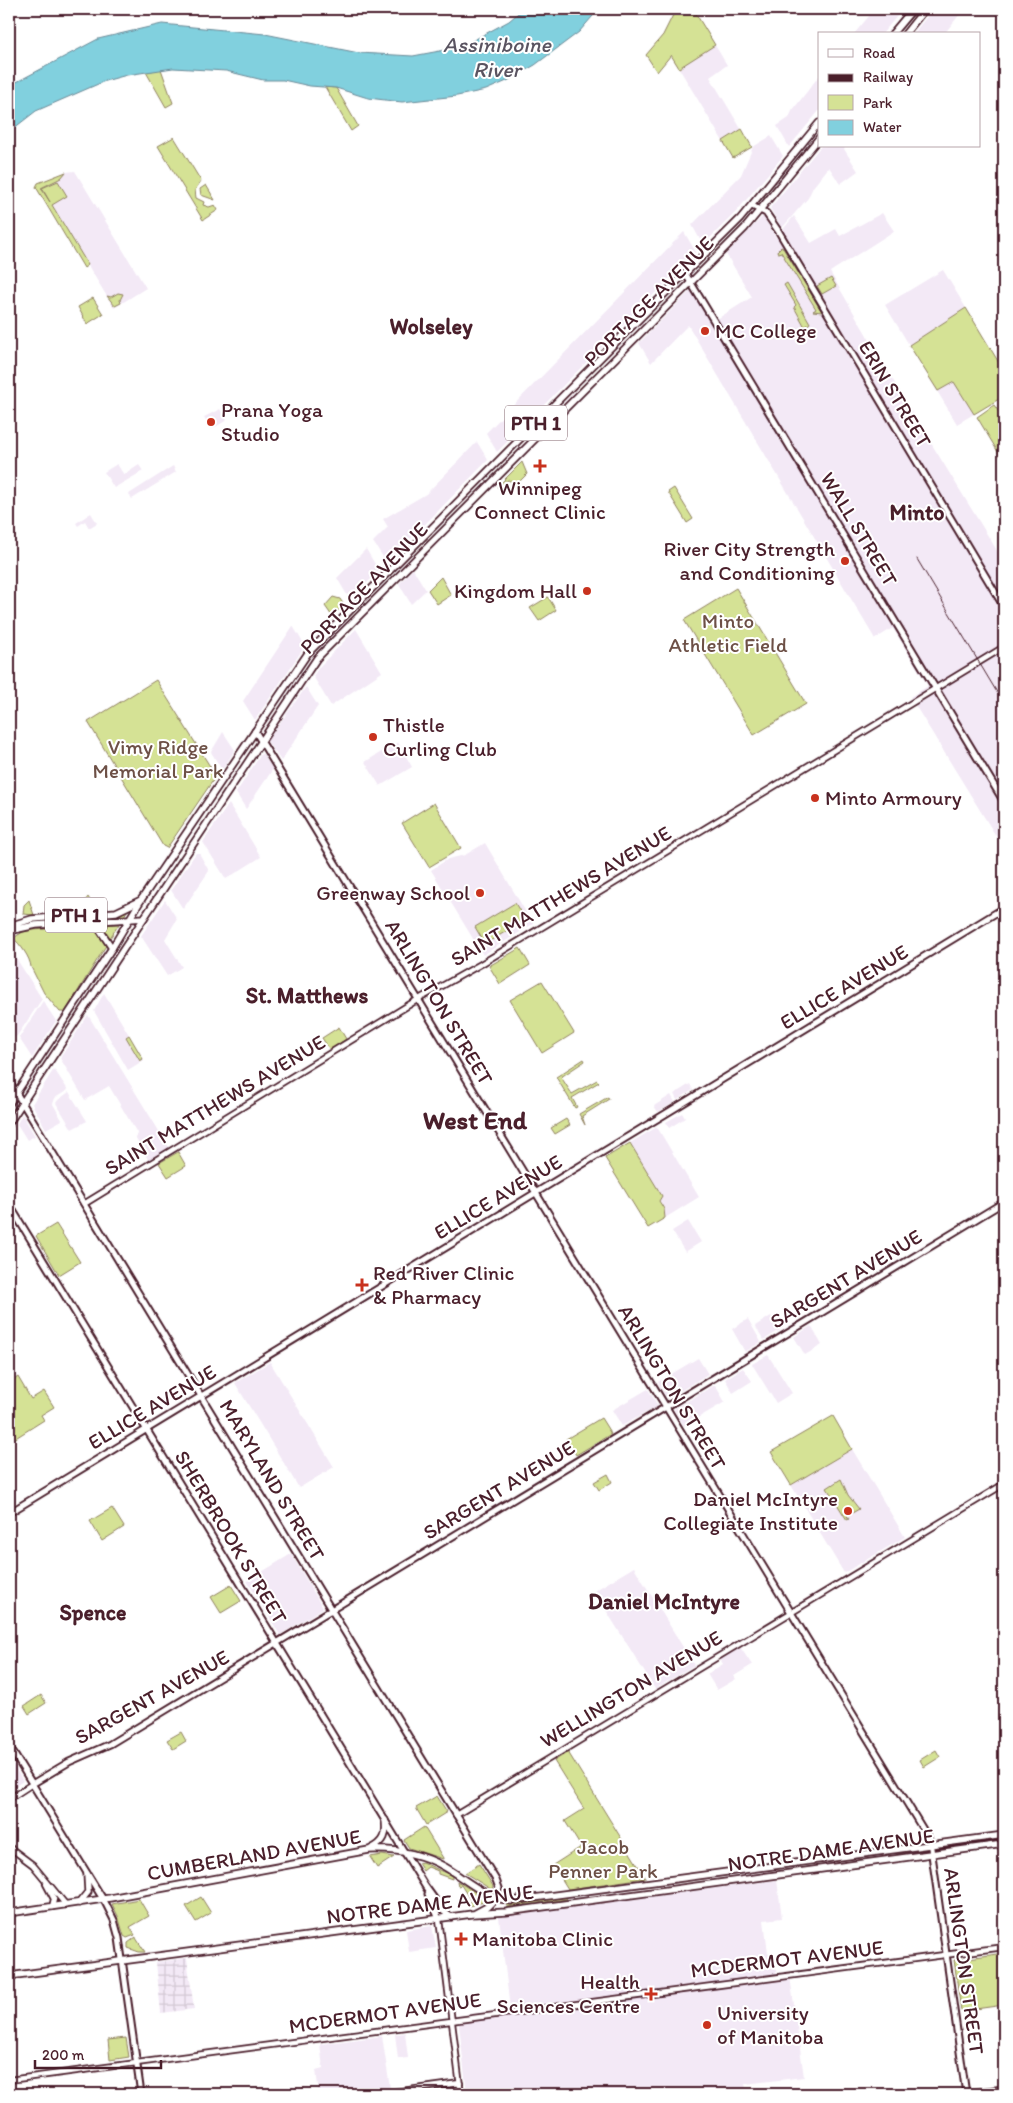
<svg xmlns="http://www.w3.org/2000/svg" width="1013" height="2103" font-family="Itim,sans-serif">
<defs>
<pattern id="industrial-grid" width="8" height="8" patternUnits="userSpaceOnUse" patternTransform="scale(1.25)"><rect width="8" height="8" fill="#f3e9f6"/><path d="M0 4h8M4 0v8" fill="none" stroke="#d2c7d3"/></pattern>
</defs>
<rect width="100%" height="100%" fill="#fff"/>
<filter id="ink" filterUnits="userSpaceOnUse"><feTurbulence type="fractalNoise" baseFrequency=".02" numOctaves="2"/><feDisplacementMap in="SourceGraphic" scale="10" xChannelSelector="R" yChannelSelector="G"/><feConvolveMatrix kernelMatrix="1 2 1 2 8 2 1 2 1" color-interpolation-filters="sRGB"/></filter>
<g filter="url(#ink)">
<!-- built -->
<path fill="#f3e9f6" d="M 676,9 L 693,9 L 727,65 L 710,77 L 752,147 L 733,158 L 671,55 L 657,72 L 646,55 L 663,35 Z
M 875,9 L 903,9 L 882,34 L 854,34 Z
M 933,9 L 964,9 L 944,34 L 913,34 Z
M 819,76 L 819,111 L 789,147 L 777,126 L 789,118 L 792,111 Z
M 771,136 L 783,156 L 736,212 L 703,245 L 692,225 L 741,175 L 753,147 Z
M 821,146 L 846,146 L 844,149 L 858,171 L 840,184 L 829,167 L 813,187 L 808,198 L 782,228 L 770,208 Z
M 75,171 L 146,288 L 114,308 L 40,187 L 66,172 Z
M 882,213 L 894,231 L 830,272 L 907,404 L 1004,562 L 1004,849 L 910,697 L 928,686 L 893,628 L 875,639 L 688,325 L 651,363 L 639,343 L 697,284 L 717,319 L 752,297 L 726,254 L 763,216 L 776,238 L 794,216 L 811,243 L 836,229 L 840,236 Z
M 684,232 L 696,252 L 497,452 L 486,433 Z
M 943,270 L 1004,371 L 1004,396 L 957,424 L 885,305 Z
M 220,409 L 227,420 L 212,429 L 204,417 Z
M 477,442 L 488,460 L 387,563 L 373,542 L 388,527 L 383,519 L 426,494 Z
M 117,464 L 124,475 L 139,465 L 143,471 L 114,488 L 104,472 Z
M 173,466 L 176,472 L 132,499 L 129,494 Z
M 91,513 L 97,523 L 89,528 L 85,521 L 78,526 L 76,523 Z
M 366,549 L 379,571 L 350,600 L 337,578 Z
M 413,569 L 426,590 L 411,604 L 399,584 Z
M 293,626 L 305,646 L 255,720 L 243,701 Z
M 356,629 L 382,672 L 331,706 L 313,676 L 319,667 Z
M 306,687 L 318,706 L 281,761 L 267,741 Z
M 223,732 L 235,750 L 222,770 L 211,752 Z
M 398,742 L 412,767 L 380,786 L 365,762 Z
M 261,754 L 263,754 L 273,769 L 246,809 L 236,793 Z
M 229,804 L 261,857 L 226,879 L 203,842 Z
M 485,843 L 533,924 L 483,955 L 431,870 L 448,859 L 465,855 Z
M 196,853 L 199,853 L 209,871 L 183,909 L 171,890 Z
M 165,900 L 177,919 L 165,939 L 182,967 L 167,976 L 141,936 Z
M 9,947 L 42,999 L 17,1036 L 9,1040 Z
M 104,993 L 144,1060 L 128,1070 L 94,1011 Z
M 43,1001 L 56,1021 L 32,1058 L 19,1038 Z
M 88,1015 L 170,1149 L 149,1161 L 136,1139 L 137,1133 L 109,1086 L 85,1100 L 60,1058 Z
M 54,1069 L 68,1090 L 55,1098 L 53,1104 L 62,1120 L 46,1129 L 32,1104 Z
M 690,1084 L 693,1090 L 677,1100 L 674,1094 Z
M 69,1092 L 87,1121 L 72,1129 L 56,1103 L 58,1100 Z
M 671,1095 L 675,1102 L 658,1112 L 654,1106 Z
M 682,1113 L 685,1118 L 669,1128 L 666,1122 Z
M 22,1114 L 35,1136 L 27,1140 L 17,1124 Z
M 657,1127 L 699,1197 L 665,1218 L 664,1209 L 630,1143 Z
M 688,1221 L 701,1242 L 685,1252 L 672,1231 Z
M 771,1316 L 780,1330 L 764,1340 L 755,1326 Z
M 748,1319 L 761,1342 L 745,1352 L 732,1329 Z
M 811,1326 L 822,1345 L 805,1355 L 794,1337 Z
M 768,1355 L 792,1393 L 776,1403 L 752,1364 Z
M 698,1358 L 708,1374 L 669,1398 L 666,1397 L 658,1382 Z
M 270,1362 L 334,1467 L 299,1488 L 235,1383 Z
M 743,1368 L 752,1381 L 733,1393 L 725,1379 Z
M 715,1385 L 725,1402 L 684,1426 L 674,1409 Z
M 648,1389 L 658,1406 L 622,1426 L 612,1410 Z
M 852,1449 L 905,1537 L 844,1573 L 791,1485 Z
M 291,1554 L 323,1608 L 280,1635 L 247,1581 Z
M 634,1567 L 694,1665 L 655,1689 L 594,1591 Z
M 740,1647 L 752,1665 L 734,1676 L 736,1679 L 717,1690 L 707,1674 L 723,1664 L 720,1659 Z
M 9,1758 L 23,1781 L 9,1790 Z
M 777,1880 L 782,1918 L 764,1920 L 768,1953 L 774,1952 L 777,1977 L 790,1976 L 804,2077 L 745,2084 L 747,2094 L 467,2094 L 458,2016 L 510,2009 L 499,1917 Z
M 432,1926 L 436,1948 L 409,1952 L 406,1930 Z
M 405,2033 L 408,2058 L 398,2059 L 395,2034 Z
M 382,2036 L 390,2088 L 319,2094 L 316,2070 L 323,2068 L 320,2044 Z"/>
<!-- industrial -->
<path fill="url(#industrial-grid)" d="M 187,1958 L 194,2009 L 161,2013 L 156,1962 Z"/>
<!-- green -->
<path fill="#d5e295" stroke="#908060" d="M 676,9 L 693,9 L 715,45 L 679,68 L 671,55 L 657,72 L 646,55 L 663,35 Z
M 161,69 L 173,103 L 166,107 L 146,72 Z
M 325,87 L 336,88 L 358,126 L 351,131 Z
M 742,129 L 752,147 L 733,158 L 723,141 Z
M 174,137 L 201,181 L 195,190 L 196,198 L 204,202 L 203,205 L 209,207 L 215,205 L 218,210 L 203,220 L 158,146 Z
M 66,172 L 61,178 L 41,188 L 50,202 L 42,188 L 58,181 L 67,196 L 52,205 L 88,265 L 84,268 L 36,187 L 38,183 Z
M 206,185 L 215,200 L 201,195 L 200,189 Z
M 781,247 L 783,248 L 822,312 L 813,311 L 816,309 L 781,252 L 778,253 L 777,251 Z
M 831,278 L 836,286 L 822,294 L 817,286 Z
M 787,283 L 810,323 L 805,327 L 794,307 L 796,305 L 784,285 Z
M 118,293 L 123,294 L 120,300 L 121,303 L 115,306 L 107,296 L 111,297 Z
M 93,298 L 103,314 L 87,324 L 78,307 Z
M 966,308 L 1004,371 L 1004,396 L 974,414 L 954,382 L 938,391 L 909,345 Z
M 994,405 L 1004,419 L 1004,462 L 977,417 Z
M 522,462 L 527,474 L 514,487 L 514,483 L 508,480 L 504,482 L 501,487 L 497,487 Z
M 674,488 L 693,519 L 687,523 L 668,492 Z
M 441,577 L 451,595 L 437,604 L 428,590 Z
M 736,588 L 806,704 L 754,735 L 684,620 Z
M 333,597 L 340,599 L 344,605 L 332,616 L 325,606 Z
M 548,597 L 556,610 L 539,621 L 530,608 Z
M 156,680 L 216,776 L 167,848 L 163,846 L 88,722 Z
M 434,803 L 461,848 L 429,867 L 402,823 Z
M 88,897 L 96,910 L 81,911 L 79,909 Z
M 29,900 L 34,915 L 23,914 L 24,905 Z
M 515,903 L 525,920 L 485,944 L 475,927 Z
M 127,911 L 124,916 L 22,924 L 112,915 Z
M 119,924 L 110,938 L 99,925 Z
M 96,926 L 107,944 L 65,1012 L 60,1012 L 44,993 L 31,967 C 30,957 20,944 13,938 L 23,932 L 32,930 Z
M 520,948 L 530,965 L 500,984 L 489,966 Z
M 542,981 L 574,1033 L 542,1053 L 510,1000 Z
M 339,1027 L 346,1039 L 330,1050 L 322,1038 Z
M 129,1035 L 143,1059 L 140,1061 L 126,1037 Z
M 584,1059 L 585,1061 L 561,1077 L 572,1094 L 597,1080 L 599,1082 L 572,1098 L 577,1107 L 575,1108 L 556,1077 Z
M 608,1097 L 609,1099 L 582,1116 L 585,1125 L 579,1114 Z
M 566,1119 L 570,1125 L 555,1134 L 551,1128 Z
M 630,1143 L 662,1196 L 659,1201 L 664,1209 L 665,1218 L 648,1228 L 605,1158 Z
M 178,1152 L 186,1166 L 168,1177 L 159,1163 Z
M 56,1224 L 80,1262 L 59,1275 L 36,1236 Z
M 18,1377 L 31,1399 L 44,1391 L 54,1407 L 41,1415 L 44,1420 L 14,1439 L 9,1431 L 9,1383 Z
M 833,1416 L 852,1449 L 791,1485 L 771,1452 Z
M 601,1418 L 611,1434 L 576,1455 L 566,1439 Z
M 608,1474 L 612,1482 L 599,1490 L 594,1482 Z
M 841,1479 L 848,1495 L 859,1509 L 847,1516 L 849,1519 L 847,1520 L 827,1488 Z
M 112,1508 L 124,1527 L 102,1541 L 90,1521 Z
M 231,1585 L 241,1601 L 221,1613 L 211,1597 Z
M 41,1695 L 46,1703 L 29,1714 L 24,1706 Z
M 181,1732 L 186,1741 L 173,1749 L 167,1740 Z
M 936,1750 L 940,1757 L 924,1767 L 920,1760 Z
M 568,1752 L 645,1877 L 645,1878 L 568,1889 L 553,1865 L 581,1847 L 565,1821 L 584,1809 L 554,1761 Z
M 437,1796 L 447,1812 L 426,1825 L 416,1808 Z
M 424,1827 L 443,1858 L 443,1859 L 409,1848 L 404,1840 Z
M 382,1855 L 394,1857 L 377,1868 L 370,1857 Z
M 422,1862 L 452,1876 L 452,1879 L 438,1874 L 438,1871 L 428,1867 L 423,1871 L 418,1863 Z
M 479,1864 L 493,1886 L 492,1890 L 465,1873 Z
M 457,1881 L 486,1899 L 484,1902 L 469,1906 L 468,1903 L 471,1901 L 461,1885 L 458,1886 Z
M 201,1897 L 211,1913 L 196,1922 L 186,1906 Z
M 566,1897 L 567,1899 L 507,1907 L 507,1904 Z
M 139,1899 L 149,1916 L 130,1927 L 135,1935 L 127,1938 L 124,1936 L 118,1916 L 112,1904 Z
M 136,1937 L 136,1938 L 145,1952 L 139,1952 L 128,1948 L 128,1943 Z
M 1004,1953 L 1004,2005 L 961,2011 L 954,1960 Z
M 126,2038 L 129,2057 L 110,2060 L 108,2040 Z"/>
<!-- water -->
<path fill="#81d0de" stroke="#6b8996" d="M 523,9 L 599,9 L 579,32 L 535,65 L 507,81 L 486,90 L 457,96 L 402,102 L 368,98 L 336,88 L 310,86 L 283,80 L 263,80 L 226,71 L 173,68 L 127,75 L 105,81 L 36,111 L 9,132 L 9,86 L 98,39 L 162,24 L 265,34 L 359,53 L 413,56 L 461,47 L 509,21 Z"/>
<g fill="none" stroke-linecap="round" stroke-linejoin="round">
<!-- tertiary casing -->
<g stroke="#4a1f2b" stroke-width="8">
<path id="tertiary" d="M 84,1204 L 412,1003 L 481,964 L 1004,647
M 9,1799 L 32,1784
M 456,1815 L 1004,1484
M 9,1847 L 33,1865 L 66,1905
M 46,1884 L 54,1899 L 52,1907
M 439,1919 L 461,2094
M 9,2080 L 1004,1947
M 380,2094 L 460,2083"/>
</g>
<!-- secondary casing -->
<g stroke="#4a1f2b" stroke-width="9">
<path id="secondary" d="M 752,206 L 766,213 L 779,232 L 1004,607
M 685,273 L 1004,802
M 255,731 L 930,1841 L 966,2094
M 9,1081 L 496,1880 L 499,1888 L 495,1899
M 9,1204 L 425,1886 L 443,1911 L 451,1917
M 9,1513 L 1004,908
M 9,1746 L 106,1904 L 114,1920 L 119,1938 L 141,2094
M 32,1784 L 69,1762 L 110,1744 L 1004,1202
M 428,1894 L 439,1919
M 962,2094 L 1004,2089"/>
</g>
<!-- primary casing -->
<g stroke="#4a1f2b" stroke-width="9">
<path id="primary" d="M 9,1104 L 112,948 L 141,900
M 9,1123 L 144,918
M 371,1849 C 385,1842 387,1835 385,1820
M 79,1903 L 88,1892 L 87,1874
M 9,1913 L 110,1898 L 369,1850 C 395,1849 422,1854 445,1867 C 467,1880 485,1898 511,1901 L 1004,1835
M 474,1914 L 487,1907 L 495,1899
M 9,1976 L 472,1914 L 506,1912 L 1004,1844"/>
</g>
<!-- trunk casing -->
<g stroke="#4a1f2b" stroke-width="9">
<path id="trunk" d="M 892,34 L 913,9
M 905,34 L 925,9
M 94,921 L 112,948
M 9,926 L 32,919 L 116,912 L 141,900 L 308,653 L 621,337 L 740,219 L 819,123
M 9,931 L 36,925 L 144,918 L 317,658 L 745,228 L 819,138"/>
</g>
<!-- tertiary -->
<use href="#tertiary" stroke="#fff" stroke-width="4.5"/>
<!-- secondary -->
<use href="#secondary" stroke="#fff" stroke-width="5"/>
<!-- primary -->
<use href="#primary" stroke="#fff" stroke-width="5.5"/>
<!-- trunk -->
<use href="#trunk" stroke="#fff" stroke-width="5.5"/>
<!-- rail -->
<path stroke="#4a1f2b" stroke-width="1" d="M 917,559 L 1004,704"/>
</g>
</g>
<!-- markers -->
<g fill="#c8321e" stroke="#fff" stroke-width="2">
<circle cx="705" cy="331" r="5"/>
<circle cx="211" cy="422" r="5"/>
<path d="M537.5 458.5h5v5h5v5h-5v5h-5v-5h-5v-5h5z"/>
<circle cx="845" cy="561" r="5"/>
<circle cx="587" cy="591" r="5"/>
<circle cx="373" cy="737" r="5"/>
<circle cx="815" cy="798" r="5"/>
<circle cx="480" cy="893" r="5"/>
<path d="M359.5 1277.5h5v5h5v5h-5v5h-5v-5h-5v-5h5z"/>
<circle cx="848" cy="1511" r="5"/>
<path d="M458.5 1931.5h5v5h5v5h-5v5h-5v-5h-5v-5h5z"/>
<path d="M648.5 1986.5h5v5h5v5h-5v5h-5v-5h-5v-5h5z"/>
<circle cx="707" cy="2025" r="5"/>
</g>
<g text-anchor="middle" stroke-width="4" stroke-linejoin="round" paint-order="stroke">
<!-- shield labels -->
<g fill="#fff" stroke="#80626b" stroke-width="1">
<rect x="505" y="405.5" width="62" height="35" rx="4"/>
<rect x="45" y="897.5" width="62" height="35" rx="4"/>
</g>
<g font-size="20" font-weight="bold" fill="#4a1f2b">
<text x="536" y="430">PTH 1</text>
<text x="76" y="922">PTH 1</text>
</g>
<!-- street labels -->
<g font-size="21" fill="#4a1f2b" stroke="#fff">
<text transform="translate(649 301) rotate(-45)" y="7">PORTAGE AVENUE</text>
<text transform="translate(895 394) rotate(59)" y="7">ERIN STREET</text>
<text transform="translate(859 529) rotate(59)" y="7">WALL STREET</text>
<text transform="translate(364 588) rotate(-46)" y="7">PORTAGE AVENUE</text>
<text transform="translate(561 896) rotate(-31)" y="7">SAINT MATTHEWS AVENUE</text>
<text transform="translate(844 987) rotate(-31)" y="7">ELLICE AVENUE</text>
<text transform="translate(439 1002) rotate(59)" y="7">ARLINGTON STREET</text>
<text transform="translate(215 1105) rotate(-31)" y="7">SAINT MATTHEWS AVENUE</text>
<text transform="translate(498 1197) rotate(-31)" y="7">ELLICE AVENUE</text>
<text transform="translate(846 1279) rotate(-31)" y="7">SARGENT AVENUE</text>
<text transform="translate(672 1387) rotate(59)" y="7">ARLINGTON STREET</text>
<text transform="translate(152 1407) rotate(-31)" y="7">ELLICE AVENUE</text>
<text transform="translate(272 1480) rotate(59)" y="7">MARYLAND STREET</text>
<text transform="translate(499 1490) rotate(-31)" y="7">SARGENT AVENUE</text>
<text transform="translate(231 1537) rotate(59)" y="7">SHERBROOK STREET</text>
<text transform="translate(631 1689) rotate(-31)" y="7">WELLINGTON AVENUE</text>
<text transform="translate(152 1697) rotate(-29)" y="7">SARGENT AVENUE</text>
<text transform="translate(831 1850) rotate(-8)" y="7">NOTRE DAME AVENUE</text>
<text transform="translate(254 1855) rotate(-10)" y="7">CUMBERLAND AVENUE</text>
<text transform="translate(430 1904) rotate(-7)" y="7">NOTRE DAME AVENUE</text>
<text transform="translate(787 1959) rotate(-7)" y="7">MCDERMOT AVENUE</text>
<text transform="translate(964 1961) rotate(82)" y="7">ARLINGTON STREET</text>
<text transform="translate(385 2013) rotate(-8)" y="7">MCDERMOT AVENUE</text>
</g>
<!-- poi labels -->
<g font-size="21" fill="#4a1f2b" stroke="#fff" text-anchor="start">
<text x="715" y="338">MC College</text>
<text x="221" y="417">Prana Yoga<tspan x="221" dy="24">Studio</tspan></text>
<text x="540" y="495" text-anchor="middle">Winnipeg<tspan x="540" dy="24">Connect Clinic</tspan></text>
<text x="835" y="556" text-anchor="end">River City Strength<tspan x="835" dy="24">and Conditioning</tspan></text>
<text x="577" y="598" text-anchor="end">Kingdom Hall</text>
<text x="383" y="732">Thistle<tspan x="383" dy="24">Curling Club</tspan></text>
<text x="825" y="805">Minto Armoury</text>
<text x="470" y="900" text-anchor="end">Greenway School</text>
<text x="373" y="1280">Red River Clinic<tspan x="373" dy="24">&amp; Pharmacy</tspan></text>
<text x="838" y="1506" text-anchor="end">Daniel McIntyre<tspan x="838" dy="24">Collegiate Institute</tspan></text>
<text x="472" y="1946">Manitoba Clinic</text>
<text x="640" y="1989" text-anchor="end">Health<tspan x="640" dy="24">Sciences Centre</tspan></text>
<text x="717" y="2020">University<tspan x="717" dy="24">of Manitoba</tspan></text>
</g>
<!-- park labels -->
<g font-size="21" fill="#6d5046" stroke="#fff">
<text x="728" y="628">Minto<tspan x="728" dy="24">Athletic Field</tspan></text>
<text x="158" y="754">Vimy Ridge<tspan x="158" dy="24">Memorial Park</tspan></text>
<text x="603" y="1854">Jacob<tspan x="603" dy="24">Penner Park</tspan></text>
</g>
<!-- water labels -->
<g font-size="22" font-style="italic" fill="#5a5461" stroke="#fff">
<text x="497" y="52">Assiniboine<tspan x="497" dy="25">River</tspan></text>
</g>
<!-- neighbourhood labels -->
<g font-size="22" font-weight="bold" fill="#4a1f2b" stroke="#fff">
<text x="431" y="334">Wolseley</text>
<text x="917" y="520">Minto</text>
<text x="307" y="1003">St. Matthews</text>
<text x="664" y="1609">Daniel McIntyre</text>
<text x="93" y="1620">Spence</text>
</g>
<!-- district labels -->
<g font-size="26" font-weight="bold" fill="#4a1f2b" stroke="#fff">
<text x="475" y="1129">West End</text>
</g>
</g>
<!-- margin -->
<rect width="1013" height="2103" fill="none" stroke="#fff" stroke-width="30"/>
<rect x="15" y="15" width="983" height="2073" fill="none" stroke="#4a1f2b" stroke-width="2" filter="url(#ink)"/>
<!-- legend -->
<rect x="818" y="32" width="162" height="115" fill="#ffffff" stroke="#b7a5aa"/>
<rect x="828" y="49" width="25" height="8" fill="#ffffff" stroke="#b7a5aa"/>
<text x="863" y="58" font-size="15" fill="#4a1f2b">Road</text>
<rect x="828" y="74" width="25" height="8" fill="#4a1f2b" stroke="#b7a5aa"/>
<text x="863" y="82" font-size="15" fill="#4a1f2b">Railway</text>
<rect x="828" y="95" width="25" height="15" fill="#d5e295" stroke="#b7a5aa"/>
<text x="863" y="108" font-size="15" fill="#4a1f2b">Park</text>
<rect x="828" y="120" width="25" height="15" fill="#81d0de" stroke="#b7a5aa"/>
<text x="863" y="132" font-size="15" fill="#4a1f2b">Water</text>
<!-- scale -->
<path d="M35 2060v8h126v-8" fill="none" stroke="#4a1f2b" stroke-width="2.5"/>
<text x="42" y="2060" font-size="15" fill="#4a1f2b" stroke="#ffffff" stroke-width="4" paint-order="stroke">200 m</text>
</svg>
